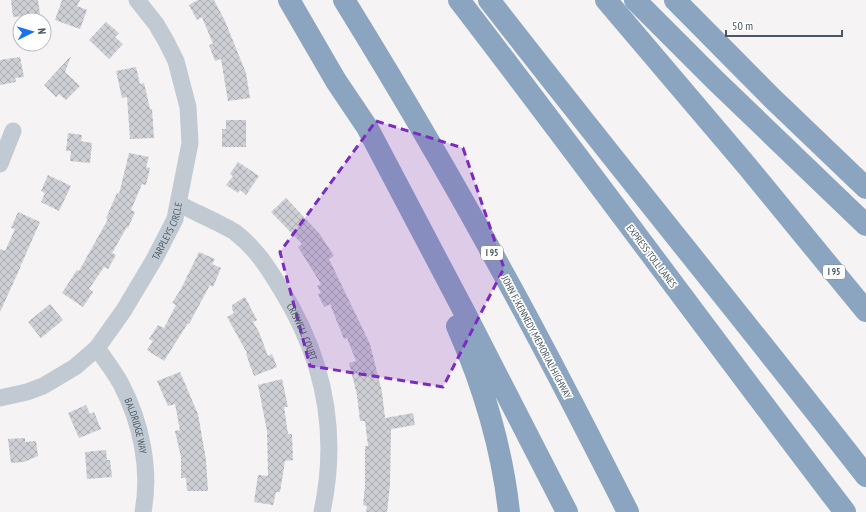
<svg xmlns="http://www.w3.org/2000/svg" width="866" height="512" font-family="'PT Sans Narrow',sans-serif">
<defs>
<pattern id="building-cross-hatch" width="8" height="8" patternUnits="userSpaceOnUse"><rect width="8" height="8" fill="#cdcfd5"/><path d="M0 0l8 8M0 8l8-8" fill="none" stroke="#a8abb0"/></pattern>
</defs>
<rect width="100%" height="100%" fill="#f5f3f3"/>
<!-- building -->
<path fill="url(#building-cross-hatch)" d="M 11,0 L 38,0 L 40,14 L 13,17 Z
M 62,0 L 80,0 L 77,6 L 87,10 L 80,29 L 55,20 Z
M 198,0 L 214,0 L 225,21 L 246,73 L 250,98 L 228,101 L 221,59 L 215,61 L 209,45 L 213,44 L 202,17 L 197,20 L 189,5 Z
M 106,22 L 119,33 L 115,37 L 123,44 L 109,59 L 89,40 Z
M 71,56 L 65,72 L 80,86 L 66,100 L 59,94 L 56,97 L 44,85 Z
M 20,57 L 24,77 L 15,78 L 16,82 L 0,85 L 0,60 Z
M 136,67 L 140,84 L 144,83 L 150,109 L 152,109 L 154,138 L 130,139 L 127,97 L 122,98 L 116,71 Z
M 226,120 L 246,120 L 246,147 L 222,147 L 222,129 L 226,129 Z
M 68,133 L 82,135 L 81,141 L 92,143 L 90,163 L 70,161 L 71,151 L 66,151 Z
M 129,153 L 149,157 L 146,167 L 150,168 L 146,185 L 142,184 L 131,210 L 135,212 L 128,228 L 127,227 L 112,253 L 116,255 L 108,269 L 104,267 L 89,289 L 93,292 L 83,307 L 62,293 L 77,270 L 79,271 L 108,219 L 106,218 L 117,193 L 119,194 Z
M 238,162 L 259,176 L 246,195 L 240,190 L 238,193 L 226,185 L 233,176 L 230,174 Z
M 48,175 L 71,186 L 59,211 L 41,202 L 45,193 L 41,191 Z
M 286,198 L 319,233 L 334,256 L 329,259 L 370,344 L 382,392 L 385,418 L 413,413 L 415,425 L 391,429 L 390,485 L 387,512 L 366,512 L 367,506 L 363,505 L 365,486 L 365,446 L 368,446 L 365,421 L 360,421 L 357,395 L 349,363 L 356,361 L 347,338 L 344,339 L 330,304 L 324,307 L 318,294 L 321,293 L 317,286 L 321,284 L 298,247 L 302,244 L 271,212 Z
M 18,212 L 40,222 L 21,265 L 19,264 L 21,266 L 0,312 L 0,249 L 5,251 L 15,229 L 11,228 Z
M 199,252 L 215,259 L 212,264 L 221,268 L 213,287 L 210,285 L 189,324 L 188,323 L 164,361 L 147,350 L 153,341 L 149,339 L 158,325 L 164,328 L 176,305 L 172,303 L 181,289 Z
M 245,297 L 257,320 L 253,322 L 259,332 L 268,356 L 272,354 L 277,367 L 254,376 L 246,354 L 247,353 L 227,317 L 234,313 L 232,309 L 232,305 Z
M 50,304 L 63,320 L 41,338 L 28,322 Z
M 180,372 L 198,414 L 206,460 L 208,491 L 187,491 L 186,478 L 181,478 L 181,457 L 175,431 L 180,430 L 175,404 L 168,406 L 157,381 Z
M 282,379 L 288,407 L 284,407 L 288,434 L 292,434 L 293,460 L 285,461 L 280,492 L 276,492 L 273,505 L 254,502 L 258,475 L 268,476 L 267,431 L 258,385 Z
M 86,405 L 90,414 L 94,412 L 101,429 L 79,438 L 68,413 Z
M 25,438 L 25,442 L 36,441 L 38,456 L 24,462 L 11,463 L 8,439 Z
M 106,450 L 107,460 L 110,460 L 112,477 L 87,479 L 85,452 Z"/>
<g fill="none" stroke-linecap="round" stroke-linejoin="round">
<!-- minor -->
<g stroke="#c1cad2" stroke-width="17">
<path d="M 0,164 L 13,131"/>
<path id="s1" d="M 179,204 C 193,211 206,217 220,224 C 225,227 231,229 236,233 C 257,250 267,266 281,289 C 324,358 339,433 322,512"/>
<path id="s2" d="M 97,348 C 105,360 114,371 121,384 C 141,422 151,469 143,512"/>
<path id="s3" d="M 0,398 L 27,392 L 43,386 L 75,367 L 97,348 L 124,310 L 155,258 L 175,219 L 190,143 L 188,107 L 176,61 L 166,41 L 156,24 L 137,0"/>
</g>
<!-- highway -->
<path stroke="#8ba5c1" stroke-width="22" d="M 289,0 L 336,81 L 367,127 L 466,315 L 567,512
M 344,0 C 399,89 452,179 502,271 C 546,350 587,431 628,512
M 459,0 C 589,169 715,342 845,512
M 489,0 C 613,160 742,317 866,476
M 606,0 L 747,166 L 866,311
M 635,0 L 715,80 L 866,225
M 675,0 L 772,98 L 866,188
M 457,326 C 483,385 502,447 509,512"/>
</g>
<!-- marked area -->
<path fill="#7b2cbf" fill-opacity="0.2" stroke="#7b2cbf" stroke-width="3" stroke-dasharray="8 5" stroke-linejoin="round" d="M 376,121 L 463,148 L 504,268 L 443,387 L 310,366 L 280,252 Z"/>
<g text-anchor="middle" stroke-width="3.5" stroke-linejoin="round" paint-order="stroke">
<!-- shield labels -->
<g fill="#fff" stroke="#808990" stroke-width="1">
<rect x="481" y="246" width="22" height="14" rx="3"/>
<rect x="823" y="265" width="22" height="14" rx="3"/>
</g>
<g font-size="9" font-weight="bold" fill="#4a5661">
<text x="492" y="256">I 95</text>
<text x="834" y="275">I 95</text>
</g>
<!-- street labels -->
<g font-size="10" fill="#4a5661" stroke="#fff">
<text dy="4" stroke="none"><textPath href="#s3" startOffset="248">TARPLEYS CIRCLE</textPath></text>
<text transform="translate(652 256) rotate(53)" y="4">EXPRESS TOLL LANES</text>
<text dy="4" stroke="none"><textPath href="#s1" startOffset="184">CRISWELL COURT</textPath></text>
<text transform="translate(537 337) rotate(62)" y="4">JOHN F. KENNEDY MEMORIAL HIGHWAY</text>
<text dy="4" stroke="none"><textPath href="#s2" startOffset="88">BALDRIDGE WAY</textPath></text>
</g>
</g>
<!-- north arrow -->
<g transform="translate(32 32) rotate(85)"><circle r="19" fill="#ffffff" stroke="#b7bbc0"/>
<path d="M0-3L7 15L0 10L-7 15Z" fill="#1a73e8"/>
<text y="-6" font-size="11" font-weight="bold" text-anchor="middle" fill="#4a5661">N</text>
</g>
<!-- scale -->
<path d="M726 30v6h116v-6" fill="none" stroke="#4a5661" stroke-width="2"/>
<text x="732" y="30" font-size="12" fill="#4a5661" stroke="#ffffff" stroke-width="3" paint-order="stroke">50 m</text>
</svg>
